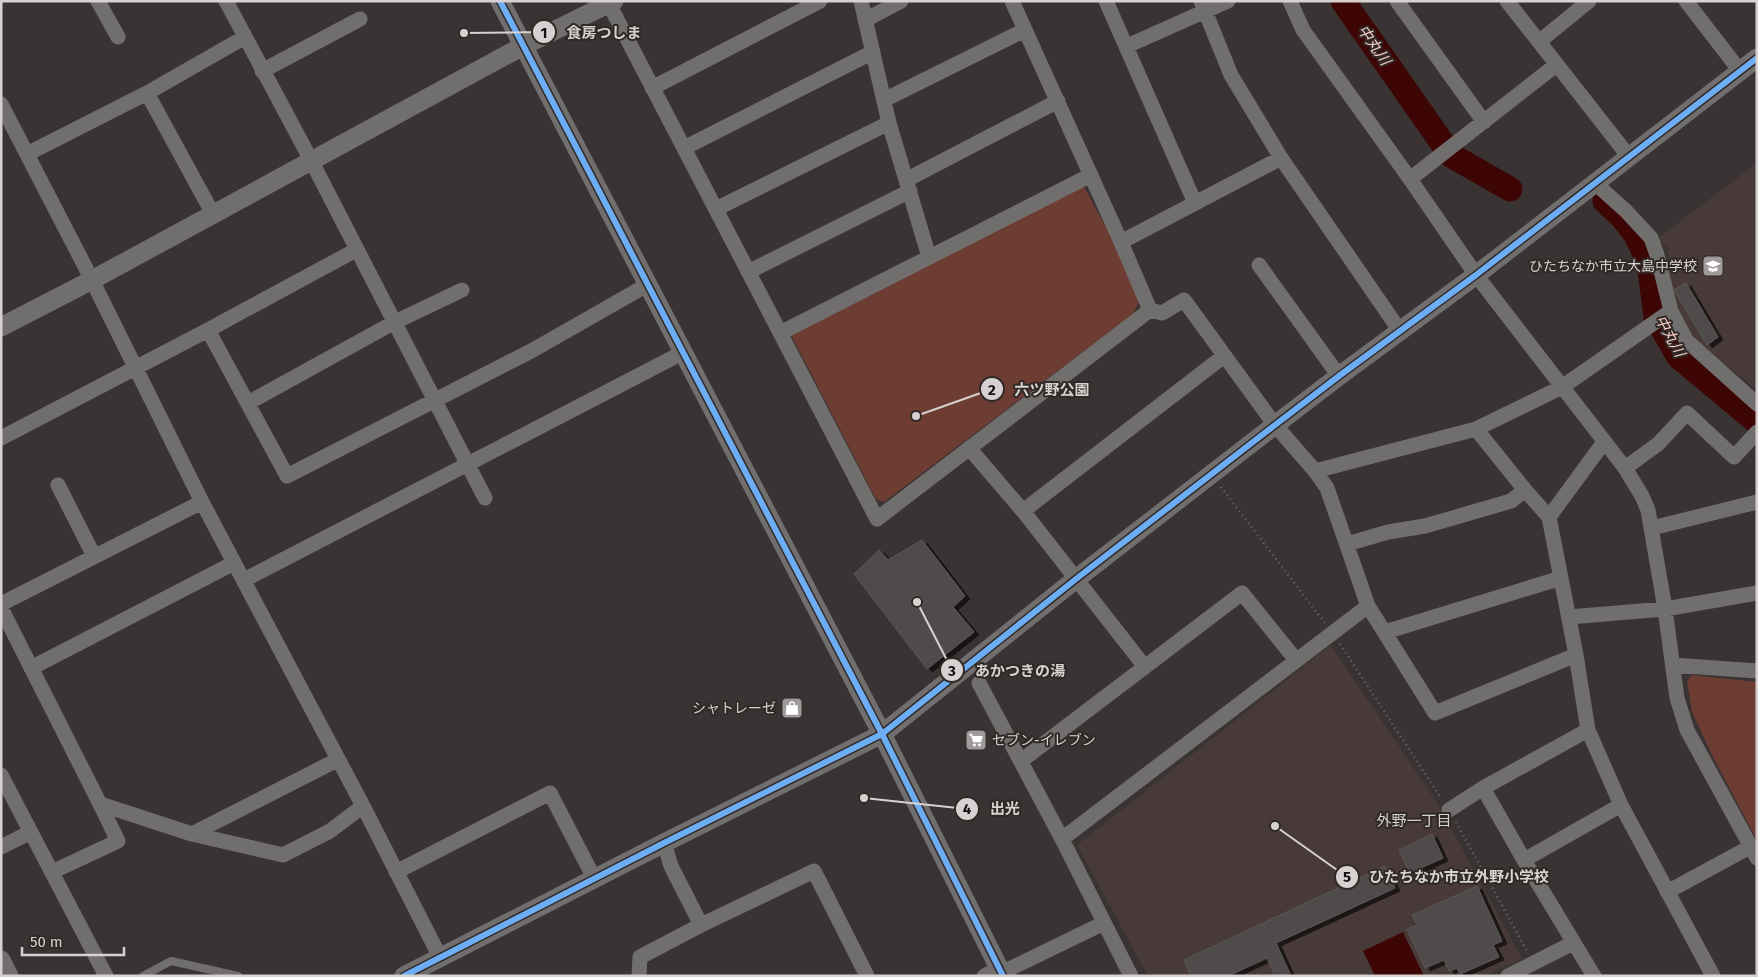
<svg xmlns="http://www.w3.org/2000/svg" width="1758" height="977" font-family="'Fira Sans','Noto Sans JP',sans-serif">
<defs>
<filter id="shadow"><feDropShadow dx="5" dy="3" stdDeviation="0" flood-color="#0009"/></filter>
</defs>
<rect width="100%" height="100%" fill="#393433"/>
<!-- built -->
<path fill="#473a38" d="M 1757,163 L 1757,390 L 1690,336 L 1669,284 L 1668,248 L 1657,239 Z
M 1331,645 L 1439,806 L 1522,959 L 1486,976 L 1148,976 L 1077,845 Z"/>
<!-- green -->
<path fill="#6d3d34" d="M 1072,187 L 1084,187 L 1114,242 L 1140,299 L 1133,314 L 884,502 L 876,499 L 790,333 Z
M 1692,675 L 1757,682 L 1757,840 L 1712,755 L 1692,712 L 1687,681 Z"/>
<!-- water -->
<path fill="#3e0505" d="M 1403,932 L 1424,976 L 1375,976 L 1363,951 Z"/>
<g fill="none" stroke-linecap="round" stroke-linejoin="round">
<!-- river -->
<path stroke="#3e0505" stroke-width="25" d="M 1343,1 L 1443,144 L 1452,156 L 1510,189
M 1605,201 L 1623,218 L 1636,235 L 1649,262 L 1656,317 L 1679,357 L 1757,422"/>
</g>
<!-- building -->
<path fill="#504c4c" stroke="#5b5756" filter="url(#shadow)" d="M 1686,283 L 1718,337 L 1707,345 L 1674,290 Z
M 922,540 L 965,596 L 953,607 L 974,632 L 927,669 L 854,574 L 879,550 L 888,560 Z
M 1432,834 L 1443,858 L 1410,873 L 1399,850 Z
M 1385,866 L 1395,888 L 1276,943 L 1291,976 L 1275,976 L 1267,958 L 1228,976 L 1191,976 L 1184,960 Z
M 1477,886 L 1502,941 L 1493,945 L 1499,957 L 1460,974 L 1457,968 L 1449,971 L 1444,960 L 1425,968 L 1407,929 L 1417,925 L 1412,915 Z"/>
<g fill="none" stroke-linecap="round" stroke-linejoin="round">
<!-- path -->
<path stroke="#6f6b6a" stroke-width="2.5" stroke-dasharray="1 4" stroke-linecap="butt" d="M 1221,487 L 1325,623
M 1340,644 L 1441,798
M 1456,822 L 1527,951"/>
<!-- service -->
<path stroke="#716f6e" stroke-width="8" d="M 143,976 L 171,961 L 238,976"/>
<!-- minor -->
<path stroke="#716f6e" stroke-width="15" d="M 98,1 L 118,37
M 226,1 L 312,162 L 485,498
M 861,1 L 889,123 L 929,257
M 1012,1 L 1121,242 L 1150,310
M 1106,1 L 1195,203
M 1201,1 L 1231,75 L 1281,158 L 1400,331
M 1290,1 L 1303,30 L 1410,179 L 1476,275 L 1625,468 L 1642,496 L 1648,510 L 1665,609 L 1677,698 L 1687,730 L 1757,858
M 1397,1 L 1484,122
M 1507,1 L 1630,158
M 1686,1 L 1740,71
M 609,4 L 877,519 L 1150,310
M 865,20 L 901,1
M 1540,41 L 1589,1
M 1127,46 L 1228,1
M 262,71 L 360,19
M 652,88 L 820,1
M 147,93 L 213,214
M 884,100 L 1025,30
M 1,104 L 92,280 L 202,502 L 363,806 L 440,957
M 684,148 L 873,52
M 27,154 L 147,93 L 245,37
M 1410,179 L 1556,65
M 906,180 L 1058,101
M 1596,184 L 1626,211 L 1651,238 L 1657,255 L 1671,311 L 1686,340 L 1757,404
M 716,209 L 889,123
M 1121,242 L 1281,158
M 1259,265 L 1339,376
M 748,272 L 910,191
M 1150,310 L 1162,313 L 1184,300 L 1275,425 L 1315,471 L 1327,488 L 1368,606 L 1435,713 L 1576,655
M 208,330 L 287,476 L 533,350 L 647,285
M 780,333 L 1091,175
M 248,403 L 393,323 L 462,290
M 1476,429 L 1525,490 L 1549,517 L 1576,655 L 1588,730 L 1621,805 L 1713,976
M 1,438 L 208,330 L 356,250
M 969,448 L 1023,511 L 1145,667
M 1625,468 L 1658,444 L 1687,413 L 1734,457 L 1757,432
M 1315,471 L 1476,429 L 1562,387 L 1671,311
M 58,485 L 94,556
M 1023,511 L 1224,356
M 1549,517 L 1604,442
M 1652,528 L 1757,502
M 1347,544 L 1388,532 L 1425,526 L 1511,501 L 1525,490
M 244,580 L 682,353
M 1,604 L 202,502
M 1,608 L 100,804 L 192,834 L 283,855 L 330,831 L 363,806
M 1569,617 L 1665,609 L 1757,593
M 1385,632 L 1561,578
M 1673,665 L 1757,671
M 31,668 L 234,563
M 979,683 L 1062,839 L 1131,976
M 1021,761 L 1242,593 L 1296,660
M 1,775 L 106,976
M 1483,788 L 1524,860 L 1594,976
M 1449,810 L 1483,788 L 1588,730
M 192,834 L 337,760
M 1062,839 L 1368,606
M 1,847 L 31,832
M 1524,860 L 1621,805
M 52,872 L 118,841 L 100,804
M 396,872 L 550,793 L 594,878
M 1667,892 L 1750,847
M 701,925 L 814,871 L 867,976
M 1001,973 L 1104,923
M 639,976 L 640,957 L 701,925 L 671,866 L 664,843
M 984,976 L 999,968
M 1508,976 L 1573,943"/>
<!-- tertiary -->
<path stroke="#716f6e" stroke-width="19" d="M 500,1 L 882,734 L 1003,976
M 1,327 L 92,280 L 523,46 L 614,1
M 1,960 L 9,976
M 404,976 L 664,843 L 882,734 L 1076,579 L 1275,425 L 1339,376 L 1476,275 L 1757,58"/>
<!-- cycleway casing -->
<g stroke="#312927" stroke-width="9">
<path id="cycleway" d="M 500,1 L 882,734 L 1003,976
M 404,976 L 664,843 L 882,734 L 1076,579 L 1275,425 L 1339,376 L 1476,275 L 1757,58"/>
</g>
<!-- cycleway -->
<use href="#cycleway" stroke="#6dadf4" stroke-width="6"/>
</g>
<!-- icons -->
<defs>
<g id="school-square" transform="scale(1.125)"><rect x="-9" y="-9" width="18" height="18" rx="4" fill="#a09b9a" stroke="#312927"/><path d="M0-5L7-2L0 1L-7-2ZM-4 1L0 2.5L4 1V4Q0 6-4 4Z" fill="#fff"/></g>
<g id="shop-square" transform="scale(1.125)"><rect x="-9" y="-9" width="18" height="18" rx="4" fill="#a09b9a" stroke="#312927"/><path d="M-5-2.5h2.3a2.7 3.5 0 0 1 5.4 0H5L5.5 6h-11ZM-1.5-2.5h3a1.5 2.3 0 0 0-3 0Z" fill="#fff"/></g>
<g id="supermarket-square" transform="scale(1.125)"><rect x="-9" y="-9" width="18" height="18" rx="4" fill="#a09b9a" stroke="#312927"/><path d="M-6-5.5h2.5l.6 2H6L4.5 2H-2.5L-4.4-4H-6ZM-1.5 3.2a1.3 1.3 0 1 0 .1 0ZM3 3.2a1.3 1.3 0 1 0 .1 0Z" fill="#fff"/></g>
</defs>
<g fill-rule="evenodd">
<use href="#school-square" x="1713" y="266"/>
<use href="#shop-square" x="792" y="708"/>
<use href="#supermarket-square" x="976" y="740"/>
</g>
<g text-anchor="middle" stroke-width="4" stroke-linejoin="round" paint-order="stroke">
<!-- poi labels -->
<g font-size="14" fill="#d7d2d1" stroke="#312927" text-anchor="end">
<text x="1697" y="271">ひたちなか市立大島中学校</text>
<text x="776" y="713">シャトレーゼ</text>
<text x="992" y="745" text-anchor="start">セブン-イレブン</text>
</g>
<!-- water labels -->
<g font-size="15" font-style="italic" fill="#f8cdc4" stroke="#312927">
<text transform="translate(1374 45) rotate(55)" y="5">中丸川</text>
<text transform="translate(1670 336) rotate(61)" y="5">中丸川</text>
</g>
<!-- neighbourhood labels -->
<g font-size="15" fill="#d7d2d1" stroke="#312927">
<text x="1414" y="826">外野一丁目</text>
</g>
</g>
<!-- callouts -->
<path fill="none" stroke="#d7d2d1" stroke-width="2" d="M464 33L544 32M916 416L992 389M917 602L952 670M864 798L967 809M1275 826L1347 877"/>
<g fill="#d7d2d1" stroke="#312927" stroke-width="2">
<circle cx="464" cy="33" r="5"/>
<circle cx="916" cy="416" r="5"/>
<circle cx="917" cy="602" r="5"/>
<circle cx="864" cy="798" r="5"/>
<circle cx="1275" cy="826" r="5"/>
<circle cx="544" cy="32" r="12"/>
<circle cx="992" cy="389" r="12"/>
<circle cx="952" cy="670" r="12"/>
<circle cx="967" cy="809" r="12"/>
<circle cx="1347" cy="877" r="12"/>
</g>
<g font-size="15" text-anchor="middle" font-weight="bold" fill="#111">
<text x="544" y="38">1</text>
<text x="992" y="395">2</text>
<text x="952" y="676">3</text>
<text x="967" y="814">4</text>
<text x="1347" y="882">5</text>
</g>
<g font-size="15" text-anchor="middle" font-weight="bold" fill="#d7d2d1" stroke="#312927" stroke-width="4" stroke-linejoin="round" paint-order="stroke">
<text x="604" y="38">食房つしま</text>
<text x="1052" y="395">六ツ野公園</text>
<text x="1020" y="676">あかつきの湯</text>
<text x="1005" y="814">出光</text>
<text x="1459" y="882">ひたちなか市立外野小学校</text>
</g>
<!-- border -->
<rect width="1758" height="977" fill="none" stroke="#d7d2d1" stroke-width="5"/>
<!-- scale -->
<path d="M22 947v8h102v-8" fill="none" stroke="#d7d2d1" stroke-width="2.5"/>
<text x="30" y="947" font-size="15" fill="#d7d2d1" stroke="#312927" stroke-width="4" paint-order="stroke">50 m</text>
</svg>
